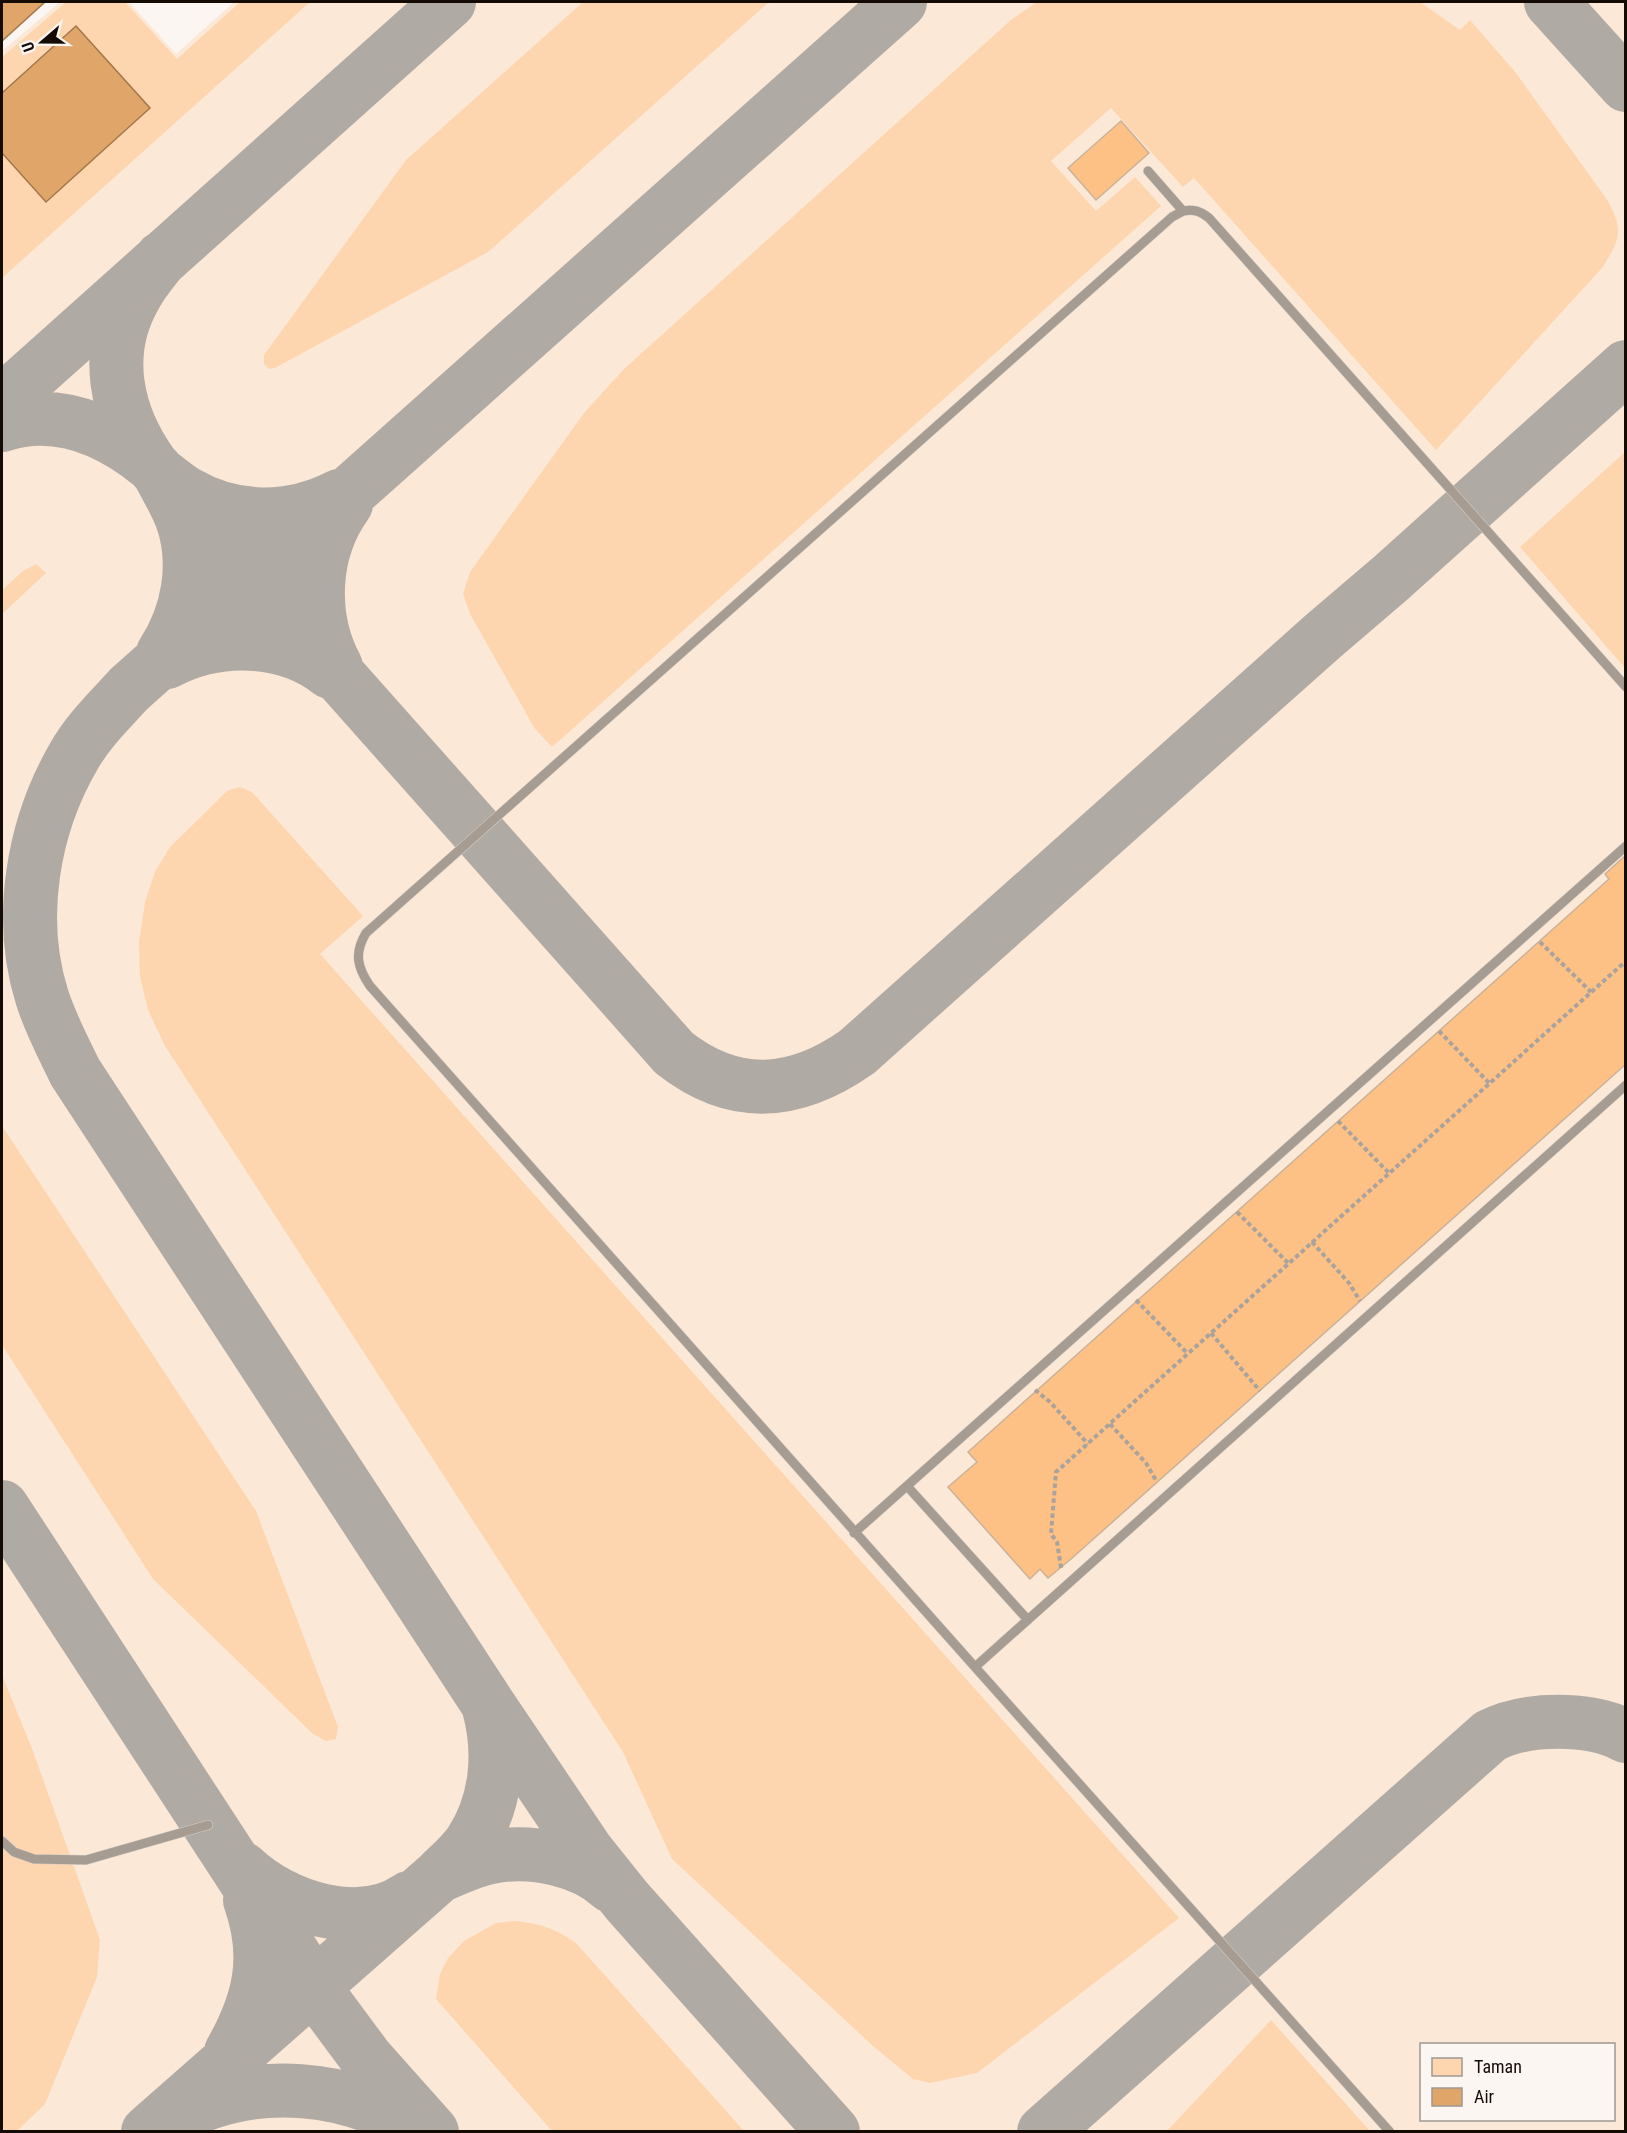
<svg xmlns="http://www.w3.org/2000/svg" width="1627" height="2133" font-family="'Roboto Condensed',sans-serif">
<rect width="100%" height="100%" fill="#fbf6f1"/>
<!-- built -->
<path fill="#fce8d6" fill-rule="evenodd" d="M 60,2 L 129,2 L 176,54 L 234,2 L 1625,2 L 1625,2131 L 2,2131 L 2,51 ZM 1422,2044 L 1614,2044 L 1614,2120 L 1422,2120 Z"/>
<!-- green -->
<path fill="#fdd6b0" d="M 66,2 L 125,2 L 177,59 L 240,2 L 310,2 L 2,278 L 2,57 Z
M 583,2 L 769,2 L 488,252 L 275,368 L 269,369 L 264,364 L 264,355 L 406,160 Z
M 1037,2 L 1420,2 L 1460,30 L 1470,20 L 1516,73 L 1608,201 C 1624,231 1620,240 1602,268 L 1436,450 L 1194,178 L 1183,187 L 1111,108 L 1051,161 L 1096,211 L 1135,177 L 1161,206 L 552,747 L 535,729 L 470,614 L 463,594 L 470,572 L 584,413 L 624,369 L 1012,19 Z
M 1625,452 L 1625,668 L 1520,547 Z
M 36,564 L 46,573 L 2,614 L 2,590 L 23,571 Z
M 240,787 L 252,792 L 363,916 L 320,954 L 1179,1918 L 977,2073 L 930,2083 L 913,2079 L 873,2046 L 672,1859 L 623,1752 L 165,1046 L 148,1010 L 140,977 L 139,942 L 145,902 L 155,872 L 170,847 L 227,791 Z
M 2,1126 L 256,1511 L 338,1727 L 336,1739 L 326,1741 L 313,1734 L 153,1579 L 2,1345 Z
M 2,1675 L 33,1751 L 100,1940 L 97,1977 L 45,2104 L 16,2132 L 2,2131 Z
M 515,1921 C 541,1924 554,1928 576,1943 L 744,2131 L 552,2131 L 436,1999 L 440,1974 L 448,1958 L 464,1941 L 496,1923 Z
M 1271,2020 L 1370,2131 L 1167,2131 Z"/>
<!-- water -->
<path fill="#e0a569" stroke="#a3774b" stroke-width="1.5" d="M 2,2 L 45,2 L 2,41 Z
M 76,26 L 150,108 L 46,202 L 2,153 L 2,93 Z"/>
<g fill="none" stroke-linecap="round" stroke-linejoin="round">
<!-- taxiway -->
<path stroke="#b0aaa4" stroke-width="54" d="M 1551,2 L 1626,85
M 162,258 C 152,271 142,282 135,296 C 102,353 116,415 152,465 L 674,1053 C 735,1101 796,1095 857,1052 L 1322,637 L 1391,578 L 1626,367
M 2,402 L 449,2
M 2,425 C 58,407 109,430 152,465
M 163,653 C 188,615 198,564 182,519 C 176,503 167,488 159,473 C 168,480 176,487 186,493 C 234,521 290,521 339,496
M 167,662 C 217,636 284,636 330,672
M 336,667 C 309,616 312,551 346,504
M 2,1507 L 324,2001 L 367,2059 L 432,2132
M 243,1869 C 283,1907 360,1932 409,1898
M 439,1876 C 457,1868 476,1859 496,1856 C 534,1850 583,1860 611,1886
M 231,2052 C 260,2001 270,1957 250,1900
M 178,2116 C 255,2076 347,2085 419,2130
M 148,2132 L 439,1876 C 450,1865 462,1855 471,1842 C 497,1802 501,1753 489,1708
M 833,2132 L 627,1901 L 587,1851 L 488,1704 L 75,1072 C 63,1047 50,1023 42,997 C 17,918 33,826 74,756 C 88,731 110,710 129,689 L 900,2
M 1044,2132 L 1490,1736 C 1526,1717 1590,1717 1626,1736"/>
</g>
<!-- building -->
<path fill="#fec185" stroke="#cab199" stroke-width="1.5" d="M 1121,121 L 1149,153 L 1096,200 L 1068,168 Z
M 1626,855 L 1626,1064 L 1071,1559 L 1048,1578 L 1040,1569 L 1030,1579 L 948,1487 L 977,1462 L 968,1452 L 1609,879 L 1605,874 Z"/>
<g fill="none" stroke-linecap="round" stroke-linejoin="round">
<!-- lane casing -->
<g stroke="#d6d0cb" stroke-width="10">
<path id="lane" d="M 1148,171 L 1183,211 C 1194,209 1200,211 1209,218 L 1626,687
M 907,1486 L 1028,1620
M 854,1533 L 1626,846
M 975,1667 L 370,986 C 357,967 354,953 366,933 L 1172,217 L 1183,211
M 2,1841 L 14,1852 L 34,1859 L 86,1860 L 208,1825
M 1390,2132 L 975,1667 L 1626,1085"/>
</g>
<!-- path -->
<path stroke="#a9a29d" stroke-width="4" stroke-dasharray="4.5 3" stroke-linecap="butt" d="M 1540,942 L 1591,992
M 1439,1031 L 1489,1083
M 1338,1121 L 1389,1173
M 1237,1212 L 1288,1263
M 1312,1242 L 1349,1283 L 1360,1301
M 1136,1300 L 1188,1354
M 1211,1333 L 1260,1391
M 1035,1390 L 1050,1402 L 1088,1444
M 1110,1424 L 1146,1463 L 1157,1482
M 1061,1568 L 1057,1542 L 1051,1534 L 1056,1472 L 1626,961"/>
<!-- lane -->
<use href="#lane" stroke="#a79c91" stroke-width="9"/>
</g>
<!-- border -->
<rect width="1627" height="2133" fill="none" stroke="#140b04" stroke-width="6"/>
<!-- legend -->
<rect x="1420" y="2043" width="195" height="78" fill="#fbf6f1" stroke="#9f9892" stroke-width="1.5"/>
<rect x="1432" y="2058" width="30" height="18" fill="#fdd6b0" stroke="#9f9892" stroke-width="1.5"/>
<text x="1474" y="2073" font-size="18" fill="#140b04">Taman</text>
<rect x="1432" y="2088" width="30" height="18" fill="#e0a569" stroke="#9f9892" stroke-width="1.5"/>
<text x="1474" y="2103" font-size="18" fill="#140b04">Air</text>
<!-- north arrow -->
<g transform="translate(42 42) rotate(250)" stroke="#fbf6f1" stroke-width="4.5" paint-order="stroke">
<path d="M0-4.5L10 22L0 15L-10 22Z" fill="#140b04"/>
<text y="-9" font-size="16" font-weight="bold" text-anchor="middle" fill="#140b04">U</text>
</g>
</svg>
